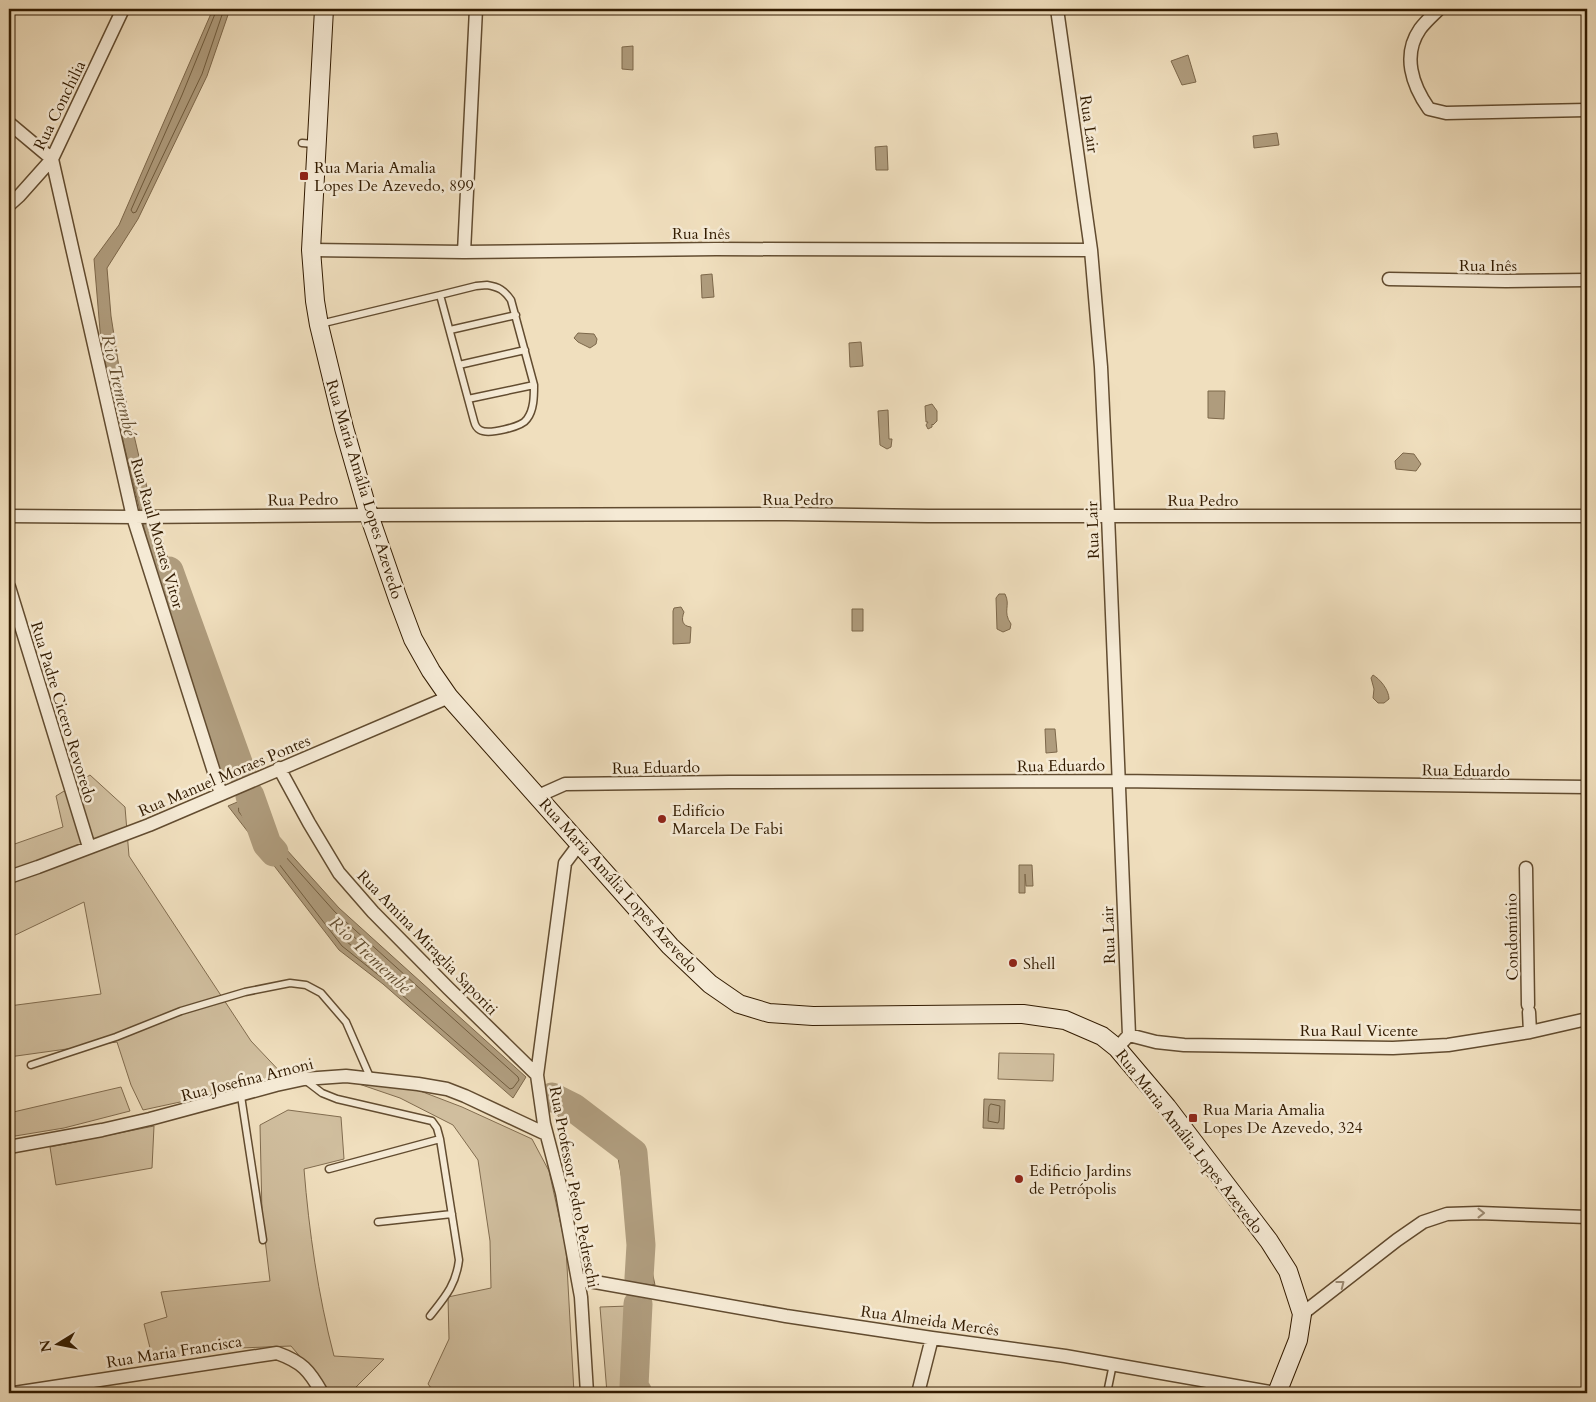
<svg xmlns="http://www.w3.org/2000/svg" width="1596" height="1402" font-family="Cardo,serif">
<rect width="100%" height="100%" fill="#f0dfbe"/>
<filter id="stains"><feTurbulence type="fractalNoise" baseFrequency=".004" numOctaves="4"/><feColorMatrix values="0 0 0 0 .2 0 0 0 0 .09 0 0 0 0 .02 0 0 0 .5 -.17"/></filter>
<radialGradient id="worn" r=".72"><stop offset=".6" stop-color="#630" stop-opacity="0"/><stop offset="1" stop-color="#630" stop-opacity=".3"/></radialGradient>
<!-- green -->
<path fill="#d0be9e" stroke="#816c4f" d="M 90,775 L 125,807 L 129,856 L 251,1041 L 287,1079 L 143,1110 L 131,1085 L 117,1042 L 9,1057 L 9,1006 L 101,994 L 84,902 L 9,938 L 9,846 L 63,827 L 56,796 Z
M 999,1053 L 1054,1054 L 1053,1081 L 998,1079 Z
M 359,1084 L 415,1089 L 462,1107 L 532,1139 L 549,1171 L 566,1248 L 574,1393 L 435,1393 L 428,1384 L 449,1339 L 448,1297 L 491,1288 L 490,1241 L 478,1160 L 453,1125 L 400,1098 Z
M 121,1087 L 130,1111 L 64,1128 L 9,1137 L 9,1113 Z
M 288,1110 L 341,1117 L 344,1159 L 304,1169 C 309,1231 318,1295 334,1356 L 384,1359 L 350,1393 L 331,1393 L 291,1346 L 240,1348 L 153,1360 L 144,1324 L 167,1317 L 161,1292 L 270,1281 L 262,1214 L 260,1125 Z
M 154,1126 L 152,1168 L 56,1185 L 50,1147 Z
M 629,1306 L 631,1393 L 607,1393 L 600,1307 Z"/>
<!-- water -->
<path fill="#af9c7d" stroke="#7d684b" d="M 213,9 L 230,9 L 207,76 L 138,219 L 107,268 L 111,316 L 121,380 L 140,461 L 154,513 L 232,769 L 219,775 L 148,544 L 102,354 L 94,259 L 119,225 Z
M 633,46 L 633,70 L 622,69 L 622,47 Z
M 1188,55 L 1196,82 L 1182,85 L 1171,61 Z
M 1277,133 L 1279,145 L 1254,148 L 1253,136 Z
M 887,146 L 888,170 L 876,170 L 875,147 Z
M 712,274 L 714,297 L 702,298 L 701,275 Z
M 578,333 L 594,334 L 597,339 L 596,344 L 590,348 L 578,342 L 574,338 Z
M 861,342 L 863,366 L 850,367 L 849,343 Z
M 1208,391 L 1225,391 L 1224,419 L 1208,418 Z
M 932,404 L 937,411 L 937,421 L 933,425 L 932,424 L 932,427 L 928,429 L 926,425 L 928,422 L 926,422 L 925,406 Z
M 888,410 L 889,439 L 892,439 L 891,447 L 887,449 L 880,445 L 878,411 Z
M 1403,453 L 1414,454 L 1421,464 L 1416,471 L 1396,469 L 1395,461 Z
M 999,594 L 1005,594 C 1011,606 1002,611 1011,624 L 1010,629 L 1003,632 L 997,629 L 996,598 Z
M 681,607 L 684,612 C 681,620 682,626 691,627 L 690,643 L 673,644 L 673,611 L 674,608 Z
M 852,609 L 863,609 L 863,631 L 852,631 Z
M 1373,675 C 1380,679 1389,690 1389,699 L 1384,703 L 1378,703 L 1373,698 L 1374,689 L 1371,678 Z
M 1045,729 L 1055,729 L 1057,752 L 1046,753 Z
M 242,800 L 339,908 L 526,1077 L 513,1098 L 383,984 L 339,950 L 228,806 Z
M 1019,865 L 1032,865 L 1033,886 L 1026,886 L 1025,874 L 1025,893 L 1019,893 Z
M 554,1095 L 572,1103 L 625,1143 L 655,1285 L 641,1281 L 616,1147 L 584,1125 L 559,1119 Z
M 984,1099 L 1005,1100 L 1004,1129 L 983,1128 Z"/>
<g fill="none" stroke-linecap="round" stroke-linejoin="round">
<!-- shore -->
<path stroke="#705c3e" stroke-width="1" d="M 217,9 L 182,95 L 131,210 L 133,213 L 136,212 L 202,74 L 224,9
M 239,808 L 243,809 L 335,912 L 518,1077 L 519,1080 L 513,1088 L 510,1089 L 386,981 L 342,946 L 239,812 Z
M 334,922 L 338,922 L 391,971 L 392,974 L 388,974 L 347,942 L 334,925 Z
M 991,1104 L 1000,1106 L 999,1121 L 998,1123 L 988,1121 L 989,1107 Z"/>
<!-- river -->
<path stroke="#af9c7d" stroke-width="29" d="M 169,571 L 241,771
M 250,796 L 267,844 L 274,852
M 552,1097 L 574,1108 L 633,1153 L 641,1245 L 639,1278
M 638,1304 L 634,1386 L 638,1393"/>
<!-- lane casing -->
<g stroke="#624c30" stroke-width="9">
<path id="lane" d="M 302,143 L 314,144
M 487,285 C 499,287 504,290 511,300 L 534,385 C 534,396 534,410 527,419 C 522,427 488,435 480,430 C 476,428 475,425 474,421 L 440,295 L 476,286 Z
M 320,324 L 440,295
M 450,330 L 516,315
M 459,365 L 525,350
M 468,399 L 534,385
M 31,1065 L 116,1037 L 181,1011 L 245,992 L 290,983 L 306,985 L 321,993 L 346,1022 L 370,1077
M 305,1080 L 322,1093 L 337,1099 L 432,1121 L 437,1128 L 440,1139 L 459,1260 C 456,1285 445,1297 430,1316
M 241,1096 L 263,1240
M 329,1169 L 440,1139
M 378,1222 L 452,1214
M 1107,1393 L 1113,1364"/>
</g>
<!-- street casing -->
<g stroke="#624c30" stroke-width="15">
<path id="street" d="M 1057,9 L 1091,250 L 1101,367 L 1108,515 L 1129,1035 L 1117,1048
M 1439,9 C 1433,15 1425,22 1420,29 C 1402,55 1412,85 1429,109 L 1446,113 L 1587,110
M 9,123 L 52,159 L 133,517 L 221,794
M 9,205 L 19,196 L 52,159 L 123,9
M 311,250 L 464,252 L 716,249 L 1091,250
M 464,252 L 476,9
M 1389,279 L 1506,281 L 1587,280
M 9,516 L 133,517 L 369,515 L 786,514 L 928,516 L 1587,516
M 9,587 L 89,847
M 279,768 L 309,823 L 339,873 L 373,912 L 448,988 L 537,1075
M 538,796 L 565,784 L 729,782 L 1118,781 L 1587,787
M 580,843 L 565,863 L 537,1075 L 544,1124 L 562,1193 L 581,1297 L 587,1393
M 1526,868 L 1528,1005
M 9,877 L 38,867 L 149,825 L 449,697
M 1529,1012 L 1530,1032
M 1129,1035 L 1156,1042 L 1184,1045 L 1393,1048 L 1448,1045 L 1530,1032 L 1587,1019
M 9,1147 L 102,1130 L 150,1119 L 276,1085 L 304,1079 L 346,1076 L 418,1084 L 447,1089 L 465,1096 L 546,1134
M 578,1279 L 786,1316 L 932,1338 L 1065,1356 L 1276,1393
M 1302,1314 L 1397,1240 L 1423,1222 L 1447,1214 L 1479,1213 L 1587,1217
M 14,1393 L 277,1353 C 302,1362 309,1370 322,1393
M 918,1393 L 932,1338"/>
</g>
<!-- secondary casing -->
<g stroke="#321b00" stroke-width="20">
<path id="secondary" d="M 324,9 L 311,250 L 315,301 L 319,325 L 344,428 L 369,515 L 398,599 L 413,639 L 431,671 L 449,697 L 670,946 L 710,984 L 739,1004 L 769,1013 L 813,1016 L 1023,1014 L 1065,1020 L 1102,1036 L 1117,1048 L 1167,1107 L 1269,1241 L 1288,1271 L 1302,1314 L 1298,1340 L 1277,1393"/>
</g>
<!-- lane -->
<use href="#lane" stroke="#f5ead5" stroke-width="6"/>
<!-- street -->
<use href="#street" stroke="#f5ead5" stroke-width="12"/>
<!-- secondary -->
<use href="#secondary" stroke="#f5ead5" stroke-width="18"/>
</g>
<!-- one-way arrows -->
<defs><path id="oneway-chevron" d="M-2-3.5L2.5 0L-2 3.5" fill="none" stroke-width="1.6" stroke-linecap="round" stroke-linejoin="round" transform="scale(1.25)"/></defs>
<g stroke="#9d8d75">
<use href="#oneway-chevron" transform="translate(1481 1213)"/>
<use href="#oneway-chevron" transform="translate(1341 1284) rotate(-38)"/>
</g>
<!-- markers -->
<g fill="#8f2418" stroke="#f5ead5" stroke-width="2">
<rect x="299" y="171" width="10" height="10" rx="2.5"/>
<circle cx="662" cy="819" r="5"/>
<circle cx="1013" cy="963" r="5"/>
<rect x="1188" y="1113" width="10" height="10" rx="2.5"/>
<circle cx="1019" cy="1179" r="5"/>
</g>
<g text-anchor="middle" stroke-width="5" stroke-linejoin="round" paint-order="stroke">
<!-- street labels -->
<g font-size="16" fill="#321b00" stroke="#f5ead5">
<text transform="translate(59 105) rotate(-64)" y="6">Rua Conchilia</text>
<text transform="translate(1090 124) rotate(82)" y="6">Rua Lair</text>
<text x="701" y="239">Rua Inês</text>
<text x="1488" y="271">Rua Inês</text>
<text transform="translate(365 489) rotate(73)" y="6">Rua Maria Amália Lopes Azevedo</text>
<text transform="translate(303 499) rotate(-1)" y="6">Rua Pedro</text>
<text x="798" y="505">Rua Pedro</text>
<text x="1203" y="506">Rua Pedro</text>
<text transform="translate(1092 530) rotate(-92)" y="6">Rua Lair</text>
<text transform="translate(158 533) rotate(74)" y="6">Rua Raul Moraes Vitor</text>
<text transform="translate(64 712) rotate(73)" y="6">Rua Padre Cicero Revoredo</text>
<text transform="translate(1061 765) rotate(-1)" y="6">Rua Eduardo</text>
<text transform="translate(656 767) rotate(-1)" y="6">Rua Eduardo</text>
<text transform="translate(1466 770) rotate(1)" y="6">Rua Eduardo</text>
<text transform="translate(224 775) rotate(-23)" y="6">Rua Manuel Moraes Pontes</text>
<text transform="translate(619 885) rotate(48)" y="6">Rua Maria Amália Lopes Azevedo</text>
<text transform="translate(1108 935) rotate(-92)" y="6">Rua Lair</text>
<text transform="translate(1511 937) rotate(-91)" y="6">Condomínio</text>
<text transform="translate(428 942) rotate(46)" y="6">Rua Amina Miraglia Saporiti</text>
<text x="1359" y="1036">Rua Raul Vicente</text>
<text transform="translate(247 1079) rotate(-14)" y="6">Rua Josefina Arnoni</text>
<text transform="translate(1190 1141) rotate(52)" y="6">Rua Maria Amália Lopes Azevedo</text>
<text transform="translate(575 1187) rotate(79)" y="6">Rua Professor Pedro Pedreschi</text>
<text transform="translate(930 1320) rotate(8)" y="6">Rua Almeida Mercês</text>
<text transform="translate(174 1351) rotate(-9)" y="6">Rua Maria Francisca</text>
</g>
<!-- poi labels -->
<g font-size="16" fill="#321b00" stroke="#f5ead5" text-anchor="start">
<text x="314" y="173">Rua Maria Amalia<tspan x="314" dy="18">Lopes De Azevedo, 899</tspan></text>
<text x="672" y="816">Edifício<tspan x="672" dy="18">Marcela De Fabi</tspan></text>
<text x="1023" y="969">Shell</text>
<text x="1203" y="1115">Rua Maria Amalia<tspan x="1203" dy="18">Lopes De Azevedo, 324</tspan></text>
<text x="1029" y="1176">Edificio Jardins<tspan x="1029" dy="18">de Petrópolis</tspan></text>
</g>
<!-- water labels -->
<g font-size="18" font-style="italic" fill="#644f32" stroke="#f5ead5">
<text transform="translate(119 385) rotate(77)" y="6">Rio Tremembé</text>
<text transform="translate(370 955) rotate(43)" y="6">Rio Tremembé</text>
</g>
</g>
<!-- margin -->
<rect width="1596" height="1402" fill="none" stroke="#f0dfbe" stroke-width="30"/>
<rect x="10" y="10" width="1576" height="1382" fill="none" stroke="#321b00" stroke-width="2.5"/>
<rect x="15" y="15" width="1566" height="1372" fill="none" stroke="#321b00"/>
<!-- north arrow -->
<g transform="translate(58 1344) rotate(260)" stroke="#f5ead5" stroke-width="4" paint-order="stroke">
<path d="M0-4L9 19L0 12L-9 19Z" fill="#321b00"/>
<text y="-8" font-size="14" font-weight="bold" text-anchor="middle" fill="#321b00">N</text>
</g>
<rect width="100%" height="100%" filter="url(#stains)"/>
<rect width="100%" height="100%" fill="url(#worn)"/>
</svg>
